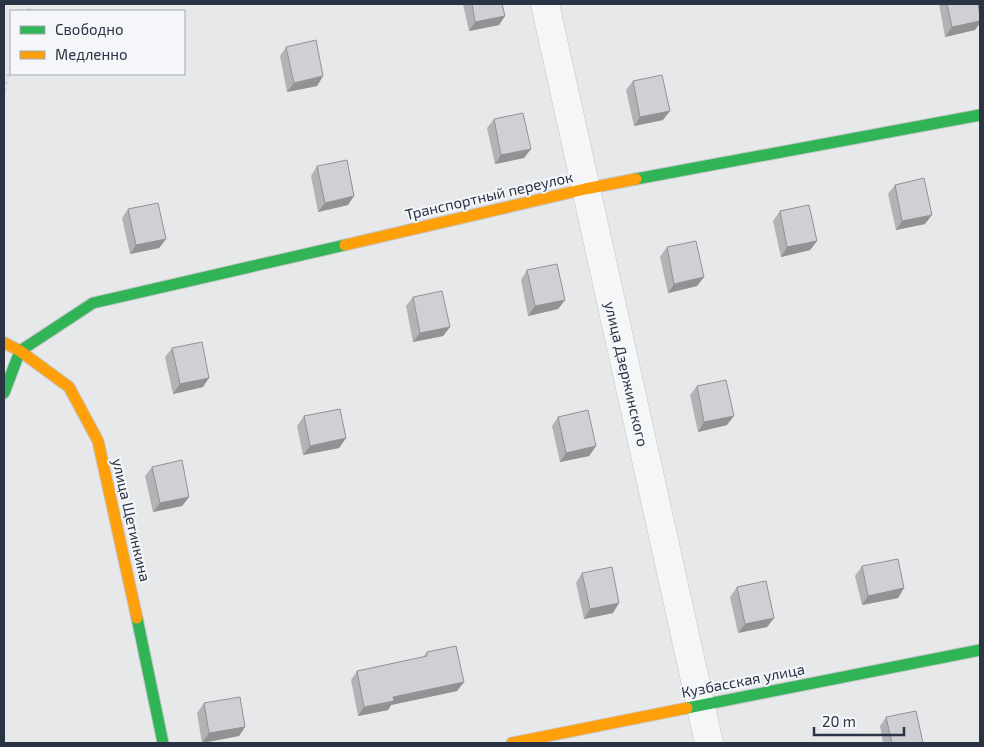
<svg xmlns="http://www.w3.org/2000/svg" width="984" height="747" font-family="'Exo 2',sans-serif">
<rect width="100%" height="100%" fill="#e6e8ea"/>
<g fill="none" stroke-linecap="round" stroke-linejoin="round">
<!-- street casing -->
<g stroke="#c4c6c8" stroke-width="29">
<path id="street" d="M 545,4 L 709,743"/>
</g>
<!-- fast casing -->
<g stroke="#c4c6c8" stroke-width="13">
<path id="fast" d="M 636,179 L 980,115
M 4,393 L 20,351 L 93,303 L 345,245
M 137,618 L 163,743
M 687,708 L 980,650"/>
</g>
<!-- slow casing -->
<g stroke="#c4c6c8" stroke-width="13">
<path id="slow" d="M 345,245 L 585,189 L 636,179
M 5,343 L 20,351 L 69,387 L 98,441 L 137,618
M 512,743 L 687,708"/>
</g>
<!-- street -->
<use href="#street" stroke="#f5f6f7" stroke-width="28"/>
<!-- fast -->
<use href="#fast" stroke="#30b455" stroke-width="11"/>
<!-- slow -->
<use href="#slow" stroke="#ff9f0a" stroke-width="11"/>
<!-- rail -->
<path stroke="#cecfd2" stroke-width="4" stroke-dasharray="2.5 5" stroke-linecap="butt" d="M 29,11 L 32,4
M 4,91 L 11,67"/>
</g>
<!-- wall -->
<path fill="#b1b3b5" d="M 463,4 L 502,4 L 505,16 L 499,25 L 469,31 Z
M 939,4 L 978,4 L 980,23 L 975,30 L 945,37 Z
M 286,47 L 323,76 L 317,86 L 287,92 L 280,56 Z
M 633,81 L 663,120 L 634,126 L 626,90 Z
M 494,119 L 531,149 L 524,158 L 495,164 L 487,128 Z
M 317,166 L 348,205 L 318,212 L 311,176 Z
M 895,185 L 925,224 L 896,230 L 888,194 Z
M 128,209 L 166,239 L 159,248 L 130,254 L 122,218 Z
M 780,211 L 817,241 L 810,250 L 781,257 L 773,221 Z
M 667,247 L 704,277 L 697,286 L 668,293 L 660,257 Z
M 527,270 L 565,300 L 558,309 L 528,316 L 521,280 Z
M 413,297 L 450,327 L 443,336 L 413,342 L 406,306 Z
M 172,348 L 203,387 L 173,394 L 165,357 Z
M 697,386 L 727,425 L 698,432 L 690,395 Z
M 304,416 L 346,438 L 339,448 L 303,455 L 297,426 Z
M 558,417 L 596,446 L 589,456 L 560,462 L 552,426 Z
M 152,467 L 189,497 L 182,506 L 153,512 L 145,476 Z
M 862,566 L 904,588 L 898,598 L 862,605 L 855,576 Z
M 582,573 L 613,613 L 584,619 L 576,583 Z
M 737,587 L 774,618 L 767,627 L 738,633 L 730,597 Z
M 427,652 L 464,682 L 457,691 L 391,705 L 388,710 L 358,716 L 351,680 L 357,671 L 423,657 Z
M 204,703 L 245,727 L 239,736 L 202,743 L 197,713 Z
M 886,717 L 923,743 L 883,743 L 880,726 Z"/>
<!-- shaded-wall -->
<path fill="#909294" d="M 505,16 L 499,25 L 469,31 L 475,22 Z
M 980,21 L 980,23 L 975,30 L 945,37 L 952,27 Z
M 323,76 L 317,86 L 287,92 L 294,83 Z
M 670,111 L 663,120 L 634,126 L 640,117 Z
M 531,149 L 524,158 L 495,164 L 501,155 Z
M 354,196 L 348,205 L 318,212 L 325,203 Z
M 932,215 L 925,224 L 896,230 L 902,221 Z
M 166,239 L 159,248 L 130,254 L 136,245 Z
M 817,241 L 810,250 L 781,257 L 787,247 Z
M 704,277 L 697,286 L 668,293 L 674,284 Z
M 565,300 L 558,309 L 528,316 L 535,306 Z
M 450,327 L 443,336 L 413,342 L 420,333 Z
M 209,378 L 203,387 L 173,394 L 180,384 Z
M 734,416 L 727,425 L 698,432 L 704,422 Z
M 346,438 L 339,448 L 303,455 L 310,446 Z
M 596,446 L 589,456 L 560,462 L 566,453 Z
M 189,497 L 182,506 L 153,512 L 160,503 Z
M 904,588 L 898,598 L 862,605 L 868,596 Z
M 619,603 L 613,613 L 584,619 L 590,609 Z
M 774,618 L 767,627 L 738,633 L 745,624 Z
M 464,682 L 457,691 L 391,705 L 388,710 L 358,716 L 364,707 L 393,697 Z
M 245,727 L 239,736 L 202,743 L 209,733 Z"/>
<!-- building -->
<path fill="#ced0d3" stroke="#909294" d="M 472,4 L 502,4 L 505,16 L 475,22 Z
M 947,4 L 978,4 L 980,16 L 980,21 L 952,27 Z
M 316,40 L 323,76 L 294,83 L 286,47 Z
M 662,75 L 670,111 L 640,117 L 633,81 Z
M 523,113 L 531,149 L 501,155 L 494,119 Z
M 347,160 L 354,196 L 325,203 L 317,166 Z
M 924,178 L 932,215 L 902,221 L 895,185 Z
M 158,203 L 166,239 L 136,245 L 128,209 Z
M 809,205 L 817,241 L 787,247 L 780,211 Z
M 696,241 L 704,277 L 674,284 L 667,247 Z
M 557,264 L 565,300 L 535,306 L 527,270 Z
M 442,291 L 450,327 L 420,333 L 413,297 Z
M 202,342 L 209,378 L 180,384 L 172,348 Z
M 726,380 L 734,416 L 704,422 L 697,386 Z
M 340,409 L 346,438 L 310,446 L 304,416 Z
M 588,410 L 596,446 L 566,453 L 558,417 Z
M 182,460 L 189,497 L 160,503 L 152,467 Z
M 898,559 L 904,588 L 868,596 L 862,566 Z
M 612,567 L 619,603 L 590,609 L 582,573 Z
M 766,581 L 774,618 L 745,624 L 737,587 Z
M 456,646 L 464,682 L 393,697 L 394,701 L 364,707 L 357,671 L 427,656 L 427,652 Z
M 240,697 L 245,727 L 209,733 L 204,703 Z
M 916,711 L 923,743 L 892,743 L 886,717 Z"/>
<g text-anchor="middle" stroke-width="4" stroke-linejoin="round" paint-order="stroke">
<!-- street labels -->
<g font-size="15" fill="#2b3445" stroke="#f4f6f9">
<text transform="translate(489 196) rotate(-13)" y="5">Транспортный переулок</text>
<text transform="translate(626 374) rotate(77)" y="5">улица Дзержинского</text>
<text transform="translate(131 520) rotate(77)" y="5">улица Щетинкина</text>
<text transform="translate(743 681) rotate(-11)" y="5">Кузбасская улица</text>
</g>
</g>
<!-- border -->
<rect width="984" height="747" fill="none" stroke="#2b3445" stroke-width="10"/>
<!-- legend -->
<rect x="10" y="10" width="175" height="65" fill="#f4f6f9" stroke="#a4a8b1"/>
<rect x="20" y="26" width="25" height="8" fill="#30b455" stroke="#a4a8b1"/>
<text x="55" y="35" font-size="15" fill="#2b3445">Свободно</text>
<rect x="20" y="51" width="25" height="8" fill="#ff9f0a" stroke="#a4a8b1"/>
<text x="55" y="60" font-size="15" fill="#2b3445">Медленно</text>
<!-- scale -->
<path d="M814 727v8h90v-8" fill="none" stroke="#2b3445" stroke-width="2.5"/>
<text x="822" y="727" font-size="15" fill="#2b3445" stroke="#f4f6f9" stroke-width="4" paint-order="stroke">20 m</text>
</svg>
